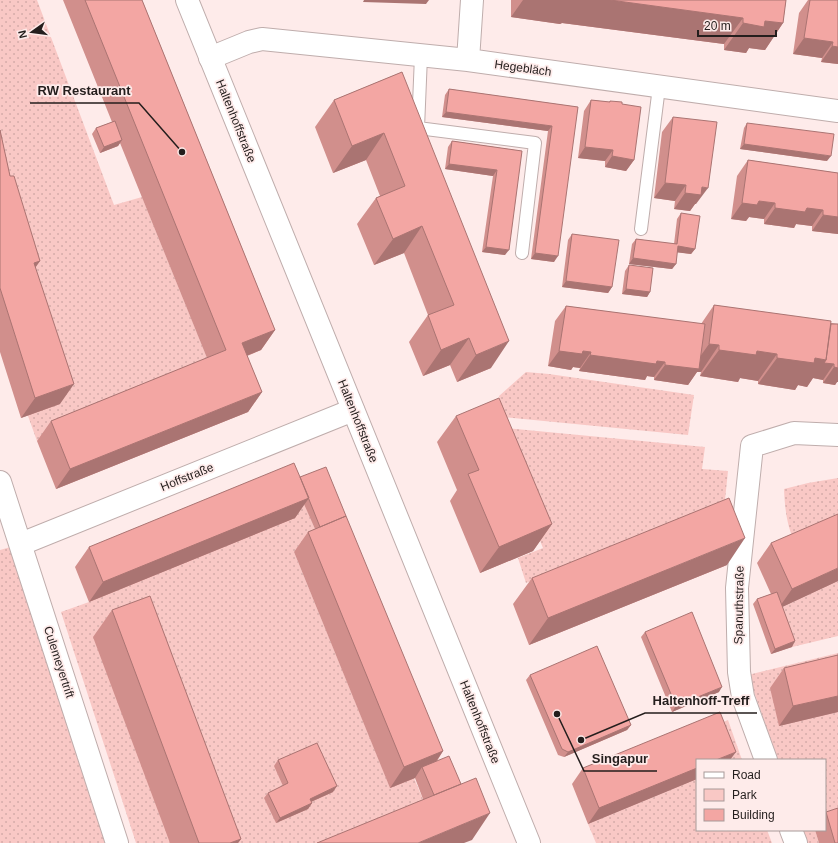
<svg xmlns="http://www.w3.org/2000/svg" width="838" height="843" font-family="Helvetica,sans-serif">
<defs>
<pattern id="green-dots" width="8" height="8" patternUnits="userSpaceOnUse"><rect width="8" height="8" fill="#f9c8c5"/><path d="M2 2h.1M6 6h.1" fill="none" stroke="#d5aba9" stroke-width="1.8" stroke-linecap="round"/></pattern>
</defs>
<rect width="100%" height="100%" fill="#feebea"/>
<!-- green -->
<path fill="url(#green-dots)" d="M 0,0 L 37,0 L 114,205 L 142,197 L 212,370 L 37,441 L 28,416 L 0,196 Z
M 526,372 L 549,374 L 694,395 L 688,435 L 502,417 L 499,396 Z
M 494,427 L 705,447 L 702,469 L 728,471 L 725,500 L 526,583 L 518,558 L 543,548 Z
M 838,478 L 838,534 L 796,546 C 787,526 785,511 784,489 L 808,483 Z
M 296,483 L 320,541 L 294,552 L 390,787 L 414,778 L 430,816 L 363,843 L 136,843 L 61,612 L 89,602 Z
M 21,544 L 117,843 L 0,843 L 0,550 Z
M 838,581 L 838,636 L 792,647 L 778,609 Z
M 838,653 L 838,672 L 779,726 L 838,712 L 838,821 L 825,825 L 825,760 L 778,760 L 748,675 Z
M 728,720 L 742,760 L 722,760 L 709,728 Z
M 697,779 L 697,830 L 767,830 L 772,843 L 596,843 L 588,824 Z
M 803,830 L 815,830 L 819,843 L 807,843 Z"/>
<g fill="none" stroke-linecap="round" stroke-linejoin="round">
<!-- lane casing -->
<g stroke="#bfadac" stroke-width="14">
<path id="lane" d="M 421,56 L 418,128 L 535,143 L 522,253
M 641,229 L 659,87"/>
</g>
<!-- street casing -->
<g stroke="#bfadac" stroke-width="24">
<path id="street" d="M 210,58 L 249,42 L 262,39 L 468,60 L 838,111
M 468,60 L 472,0
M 0,482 L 117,843
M 21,544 L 353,410
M 766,760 L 743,697 L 739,672 L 737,588 L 752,446 L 794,433 L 838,435
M 791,830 L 796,843"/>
</g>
<!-- secondary casing -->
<g stroke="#bfadac" stroke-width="24">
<path id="secondary" d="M 187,0 L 529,843"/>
</g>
<!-- lane -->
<use href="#lane" stroke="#fff" stroke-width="12"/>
<!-- street -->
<use href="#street" stroke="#fff" stroke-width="22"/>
<!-- secondary -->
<use href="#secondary" stroke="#fff" stroke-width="22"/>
</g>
<!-- wall -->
<path fill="#d18f8c" d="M 63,0 L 142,0 L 275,330 L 261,350 L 247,356 L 262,392 L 248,412 L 56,489 L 37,441 L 51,421 L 207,358 L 120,143 L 118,146 L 100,153 L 92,134 L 96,128 L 112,122 Z
M 511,0 L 786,0 L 783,23 L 765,50 L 749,48 L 746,53 L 724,50 L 724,44 L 562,23 L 560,24 L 511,17 Z
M 808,0 L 838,0 L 838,64 L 821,62 L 822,58 L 793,54 L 799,13 Z
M 402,72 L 491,368 L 457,382 L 450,365 L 423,376 L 409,342 L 428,315 L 404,253 L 374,265 L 357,224 L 376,198 L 380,196 L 366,160 L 333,173 L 315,127 L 334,100 Z
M 449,89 L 578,107 L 554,262 L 531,259 L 548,131 L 442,117 L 445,95 Z
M 591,100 L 609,102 L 610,101 L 622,104 L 634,160 L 626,171 L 605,167 L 605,161 L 578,158 L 584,111 Z
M 673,117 L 696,204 L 695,204 L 690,211 L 674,209 L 675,201 L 654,198 L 662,132 Z
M 747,123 L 827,161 L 740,149 L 744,128 Z
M 0,130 L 10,176 L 40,261 L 35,267 L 60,404 L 21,418 L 0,352 Z
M 452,141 L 522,151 L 505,255 L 482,252 L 493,176 L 445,169 L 448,147 Z
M 748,160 L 838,173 L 838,234 L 812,231 L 812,226 L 796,224 L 794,228 L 764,224 L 764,219 L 749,217 L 746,221 L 731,219 L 737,176 Z
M 681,213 L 695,249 L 691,254 L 677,252 L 676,264 L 672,269 L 629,264 L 632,244 L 636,239 L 674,244 L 677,219 Z
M 572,234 L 612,287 L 608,293 L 562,287 L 568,240 Z
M 629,265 L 650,292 L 647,297 L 622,294 L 625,271 Z
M 714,305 L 838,324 L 838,382 L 837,382 L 835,385 L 823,383 L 823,380 L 813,378 L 807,387 L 798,385 L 795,390 L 758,384 L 758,381 L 740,378 L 738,382 L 700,376 L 701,372 L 697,372 L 688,385 L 654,380 L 654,377 L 647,376 L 645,380 L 579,371 L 580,368 L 573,367 L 571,370 L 548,366 L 555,321 L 566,306 L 701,324 Z
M 456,416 L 552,524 L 533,551 L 480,573 L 450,501 L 457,490 L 437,442 Z
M 300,477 L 443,751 L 437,761 L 472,840 L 423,799 L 415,778 L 390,788 L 294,552 L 308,532 L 315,529 L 304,504 L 295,518 L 89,602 L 75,567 L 89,547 Z
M 771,543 L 838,581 L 782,607 L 792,647 L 771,654 L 753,604 L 757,599 L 771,594 L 757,563 Z
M 727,565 L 529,645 L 513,604 L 532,578 Z
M 112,610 L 241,839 L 238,843 L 170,843 L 93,637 Z
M 645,632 L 719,692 L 672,712 L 641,637 Z
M 838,655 L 838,712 L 779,726 L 770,688 L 784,668 Z
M 530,675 L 631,725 L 627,730 L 564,757 L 558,755 L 526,680 Z
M 278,760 L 333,792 L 311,802 L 312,803 L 308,809 L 276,823 L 264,798 L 268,793 L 283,786 L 274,766 Z
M 697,760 L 697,779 L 588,824 L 572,784 L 583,768 Z
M 826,812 L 838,843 L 819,843 L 815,830 L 825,830 L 825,813 Z"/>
<!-- shaded-wall -->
<path fill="#aa7472" d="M 364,0 L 429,0 L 426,4 L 363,2 Z
M 523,0 L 610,0 L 743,18 L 724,44 L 562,23 L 560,24 L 511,17 Z
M 765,21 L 783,23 L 765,50 L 749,48 L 746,53 L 724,50 L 743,23 Z
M 804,38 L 833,42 L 822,58 L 793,54 Z
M 832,46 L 838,47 L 838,64 L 821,62 Z
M 446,112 L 552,126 L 548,131 L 442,117 Z
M 384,133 L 366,160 L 333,173 L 352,146 Z
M 122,140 L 118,146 L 100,153 L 104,147 Z
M 744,144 L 831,156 L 827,161 L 740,149 Z
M 585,147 L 613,150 L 605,161 L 578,158 Z
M 612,156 L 634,160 L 626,171 L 605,167 Z
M 449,164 L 497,170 L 493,176 L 445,169 Z
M 665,183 L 686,185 L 675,201 L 654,198 Z
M 702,187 L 708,188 L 696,204 L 695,204 L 690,211 L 674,209 L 685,193 Z
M 759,201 L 775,203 L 764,219 L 749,217 L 746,221 L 731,219 L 742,203 Z
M 775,208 L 807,208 L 823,210 L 812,226 L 796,224 L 794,228 L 764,224 Z
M 823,215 L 838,217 L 838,234 L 812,231 Z
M 422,226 L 404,253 L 374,265 L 393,239 Z
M 678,246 L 695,249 L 691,254 L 674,252 Z
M 486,247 L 509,250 L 505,255 L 482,252 Z
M 535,253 L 558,256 L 554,262 L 531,259 Z
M 633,258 L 676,264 L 672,269 L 629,264 Z
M 40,261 L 26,281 L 34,263 Z
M 566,281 L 612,287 L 608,293 L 562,287 Z
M 626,289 L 650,292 L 647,297 L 622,294 Z
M 275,330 L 261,350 L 228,363 L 242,343 Z
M 469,338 L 450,365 L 423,376 L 441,350 Z
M 509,341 L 491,368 L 457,382 L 476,355 Z
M 709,344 L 719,345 L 701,372 L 697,372 L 688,385 L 654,380 L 665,365 L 692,368 Z
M 719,350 L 757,351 L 777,354 L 758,381 L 740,378 L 738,382 L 700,376 Z
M 559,351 L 583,351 L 591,352 L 580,368 L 573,367 L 571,370 L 548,366 Z
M 590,355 L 657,361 L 665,362 L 654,377 L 647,376 L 645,380 L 579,371 Z
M 777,358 L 815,358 L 826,360 L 834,364 L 823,380 L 813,378 L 807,387 L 798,385 L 795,390 L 758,384 Z
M 834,367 L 838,368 L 838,382 L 837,382 L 835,385 L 823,383 Z
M 74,384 L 60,404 L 21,418 L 35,398 Z
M 262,392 L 248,412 L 56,489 L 70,469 Z
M 309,498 L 295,518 L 89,602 L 103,582 Z
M 552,524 L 533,551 L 480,573 L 499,547 Z
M 745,538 L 727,565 L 529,645 L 548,618 Z
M 838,568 L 838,581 L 778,609 L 792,589 Z
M 795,641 L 792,647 L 771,654 L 775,649 Z
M 722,687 L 719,692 L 672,712 L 676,706 Z
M 838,696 L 838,712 L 779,726 L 793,706 Z
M 631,725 L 627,730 L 564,757 L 568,752 Z
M 443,751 L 429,772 L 422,767 L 415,778 L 390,788 L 404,767 Z
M 736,752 L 730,760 L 716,760 Z
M 697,768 L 697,779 L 588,824 L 599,808 Z
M 337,786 L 333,792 L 306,804 L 310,799 Z
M 312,803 L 308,809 L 276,823 L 280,818 Z
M 490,813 L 472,840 L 464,843 L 418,843 Z
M 241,839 L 238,843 L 230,843 Z"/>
<!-- building -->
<path fill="#f3a6a3" stroke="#aa7472" d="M 85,0 L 142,0 L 275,330 L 242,343 L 262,392 L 70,469 L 51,421 L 226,350 Z
M 610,0 L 786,0 L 783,23 L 765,21 L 764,27 L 743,23 L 743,18 Z
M 810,0 L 838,0 L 838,47 L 832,46 L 833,42 L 804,38 Z
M 402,72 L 509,341 L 476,355 L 469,338 L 441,350 L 428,315 L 454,305 L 422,226 L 393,239 L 376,198 L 405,186 L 384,133 L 352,146 L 334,100 Z
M 449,89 L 578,107 L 558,256 L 535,253 L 552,126 L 446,112 Z
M 591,100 L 610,102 L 610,101 L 622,102 L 622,104 L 641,107 L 634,160 L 612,156 L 613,150 L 585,147 Z
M 673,117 L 717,122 L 708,188 L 702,187 L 701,195 L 685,193 L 686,185 L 665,183 Z
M 115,121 L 122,140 L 104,147 L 96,128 Z
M 747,123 L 834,134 L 831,156 L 744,144 Z
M 0,130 L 10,176 L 14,176 L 40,261 L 34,263 L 74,384 L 35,398 L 0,288 Z
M 452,141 L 522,151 L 509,250 L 486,247 L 497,170 L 449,164 Z
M 748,160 L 838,173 L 838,217 L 823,215 L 823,210 L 807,208 L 805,212 L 775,208 L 775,203 L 759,201 L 757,205 L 742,203 Z
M 681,213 L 700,216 L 695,249 L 678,246 L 676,264 L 633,258 L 636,239 L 677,244 Z
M 572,234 L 619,240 L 612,287 L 566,281 Z
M 629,265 L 653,268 L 650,292 L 626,289 Z
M 714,305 L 831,321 L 826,360 L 815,358 L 814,363 L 777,358 L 777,354 L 757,351 L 756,355 L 719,350 L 719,345 L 709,344 Z
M 566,306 L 705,324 L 699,369 L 665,365 L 665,362 L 657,361 L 656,364 L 590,355 L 591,352 L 583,351 L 582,354 L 559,351 Z
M 831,324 L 838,324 L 838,368 L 834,367 L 834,364 L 824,363 L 826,360 Z
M 499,398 L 552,524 L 499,547 L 468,474 L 479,470 L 456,416 Z
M 294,463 L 309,498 L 103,582 L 89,547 Z
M 326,467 L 346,516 L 320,527 L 300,477 Z
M 729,498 L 745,538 L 548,618 L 532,578 Z
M 838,514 L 838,568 L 792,589 L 771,543 Z
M 346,516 L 443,751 L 404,767 L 308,532 Z
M 777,592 L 795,641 L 775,649 L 757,599 Z
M 150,596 L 241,839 L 230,843 L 199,843 L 112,610 Z
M 692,612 L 722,687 L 676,706 L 645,632 Z
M 597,646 L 631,725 L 568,752 L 562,749 L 530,675 Z
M 838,655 L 838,696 L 793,706 L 784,668 Z
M 720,712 L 736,752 L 716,760 L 697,760 L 697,768 L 599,808 L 583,768 Z
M 317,743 L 337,786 L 310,799 L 312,803 L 280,818 L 268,793 L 288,783 L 278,760 Z
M 449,756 L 461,784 L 434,795 L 422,767 Z
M 476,778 L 490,813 L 418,843 L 317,843 Z
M 838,808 L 838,843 L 835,843 L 826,812 Z"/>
<g text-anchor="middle" stroke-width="3.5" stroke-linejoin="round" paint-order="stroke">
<!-- street labels -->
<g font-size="12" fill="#241e1d" stroke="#feebea">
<text transform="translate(523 68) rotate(8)" y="4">Hegebläch</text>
<text transform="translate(236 121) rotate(68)" y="4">Haltenhoffstraße</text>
<text transform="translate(358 421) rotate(68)" y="4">Haltenhoffstraße</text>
<text transform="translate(187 477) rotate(-22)" y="4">Hoffstraße</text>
<text transform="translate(739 605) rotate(-89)" y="4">Spanuthstraße</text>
<text transform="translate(59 662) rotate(72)" y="4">Culemeyertrift</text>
<text transform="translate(480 722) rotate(68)" y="4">Haltenhoffstraße</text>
</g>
</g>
<!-- callouts -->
<path fill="none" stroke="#241e1d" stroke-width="1.5" d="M182 152L139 103H30M581 740L645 713H757M557 714L584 771H657"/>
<g fill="#241e1d" stroke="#feebea" stroke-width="1.5">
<circle cx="182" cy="152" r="4"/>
<circle cx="581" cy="740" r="4"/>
<circle cx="557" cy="714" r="4"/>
</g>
<g font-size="13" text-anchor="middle" font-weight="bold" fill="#241e1d" stroke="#feebea" stroke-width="3.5" stroke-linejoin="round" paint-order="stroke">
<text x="84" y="95">RW Restaurant</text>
<text x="701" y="705">Haltenhoff-Treff</text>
<text x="620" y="763">Singapur</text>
</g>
<!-- legend -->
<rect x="696" y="759" width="130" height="72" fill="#feebea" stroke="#a79998"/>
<rect x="704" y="772" width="20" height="6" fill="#ffffff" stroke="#a79998"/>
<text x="732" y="779" font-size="12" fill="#241e1d">Road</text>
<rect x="704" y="789" width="20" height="12" fill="#f9c8c5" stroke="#a79998"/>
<text x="732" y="799" font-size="12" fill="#241e1d">Park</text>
<rect x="704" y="809" width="20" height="12" fill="#f3a6a3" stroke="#a79998"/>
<text x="732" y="819" font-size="12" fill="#241e1d">Building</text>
<!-- north arrow -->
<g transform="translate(32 32) rotate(256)" stroke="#feebea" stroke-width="3" paint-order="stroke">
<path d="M0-3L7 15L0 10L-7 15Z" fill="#241e1d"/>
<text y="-6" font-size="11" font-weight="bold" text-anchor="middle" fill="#241e1d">N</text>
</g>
<!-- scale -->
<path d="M698 30v6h78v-6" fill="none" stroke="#241e1d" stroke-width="2"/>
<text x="704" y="30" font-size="12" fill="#241e1d" stroke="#feebea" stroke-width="3" paint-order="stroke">20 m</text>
</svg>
